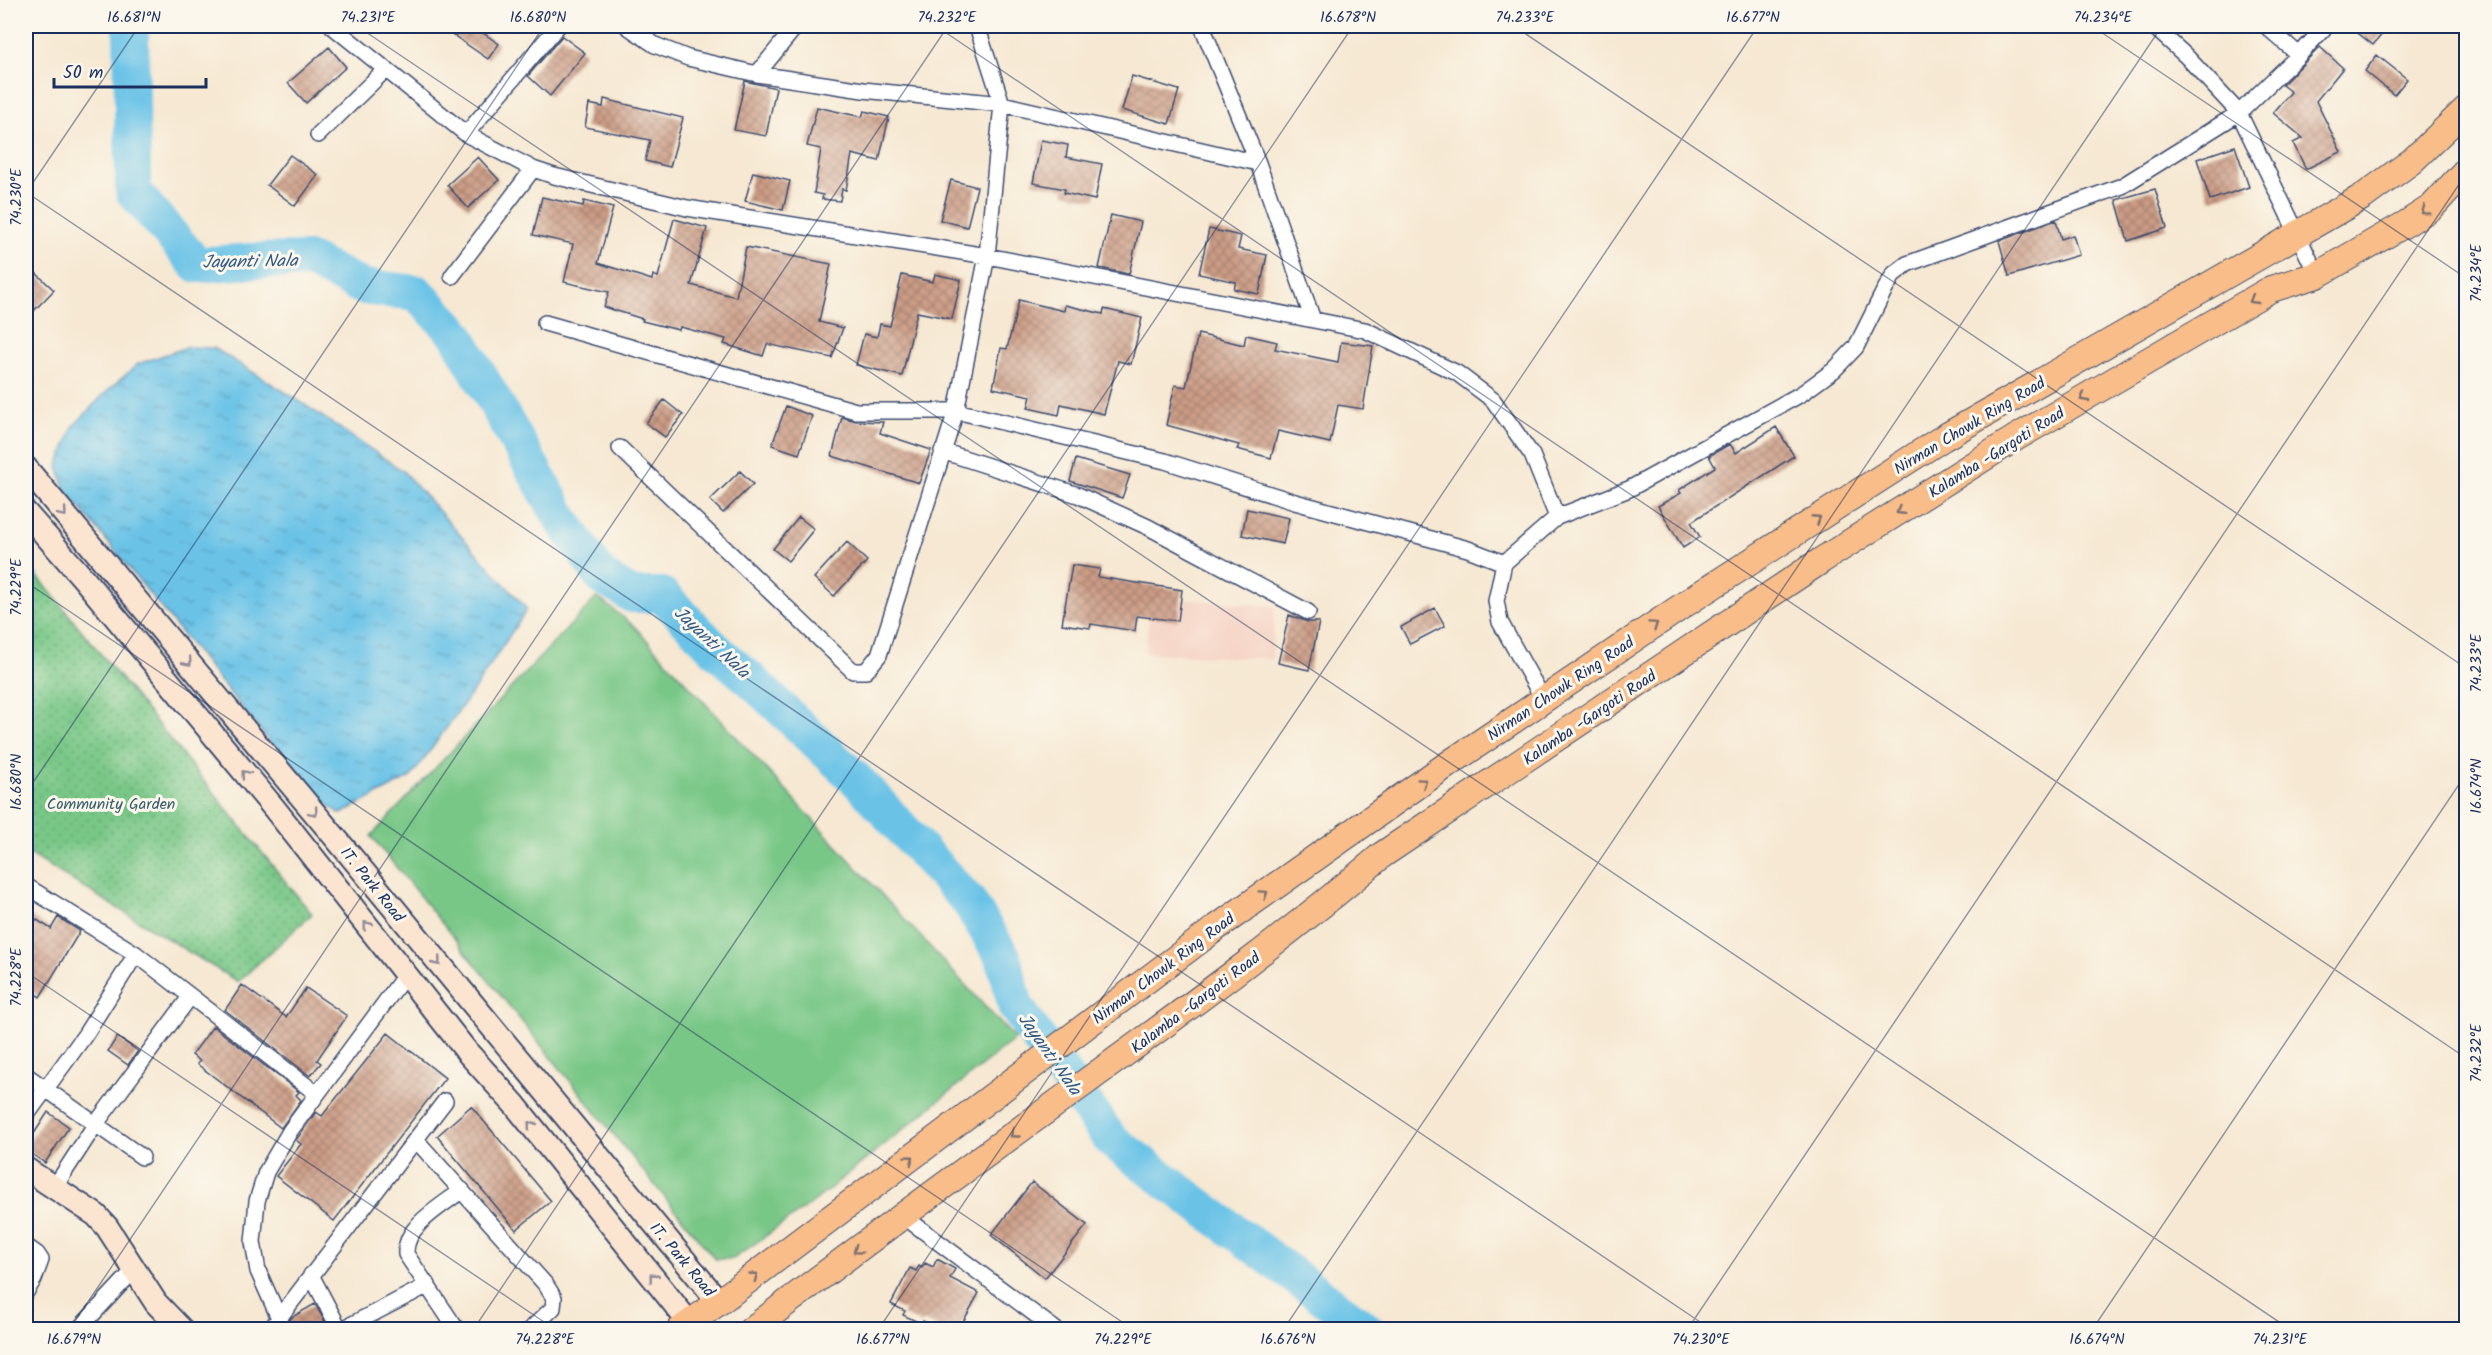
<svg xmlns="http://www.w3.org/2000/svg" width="2492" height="1355" font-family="Kalam,sans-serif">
<defs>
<pattern id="park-dots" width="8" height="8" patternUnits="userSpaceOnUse" patternTransform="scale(1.5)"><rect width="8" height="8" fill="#79c787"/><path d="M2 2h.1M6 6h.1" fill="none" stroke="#62a272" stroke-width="1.8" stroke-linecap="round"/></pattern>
<pattern id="water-ripples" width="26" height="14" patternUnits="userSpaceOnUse" patternTransform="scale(1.5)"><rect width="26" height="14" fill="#6ac3e7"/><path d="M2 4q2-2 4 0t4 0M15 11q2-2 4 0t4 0" fill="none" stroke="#569fbe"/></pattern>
<pattern id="building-cross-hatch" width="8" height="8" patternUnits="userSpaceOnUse" patternTransform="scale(1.5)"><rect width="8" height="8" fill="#cc9c85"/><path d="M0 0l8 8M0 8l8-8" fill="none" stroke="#a58070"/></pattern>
</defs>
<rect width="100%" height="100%" fill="#fbf7ec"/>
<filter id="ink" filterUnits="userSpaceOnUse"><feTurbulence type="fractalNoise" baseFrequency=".0167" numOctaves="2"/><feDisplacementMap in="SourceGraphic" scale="12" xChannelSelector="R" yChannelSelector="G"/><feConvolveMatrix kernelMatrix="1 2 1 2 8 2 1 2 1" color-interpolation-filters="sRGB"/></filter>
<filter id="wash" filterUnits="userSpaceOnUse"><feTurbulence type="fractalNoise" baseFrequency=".008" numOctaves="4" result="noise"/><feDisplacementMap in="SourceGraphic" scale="24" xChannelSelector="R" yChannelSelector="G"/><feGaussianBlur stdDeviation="1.35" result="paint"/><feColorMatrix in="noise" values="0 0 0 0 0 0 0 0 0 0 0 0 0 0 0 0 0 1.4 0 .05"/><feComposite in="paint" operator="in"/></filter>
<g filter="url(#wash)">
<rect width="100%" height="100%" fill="#f6e8d2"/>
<!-- built -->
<path fill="#f5d2c3" d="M 1151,597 L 1275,606 L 1272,659 L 1145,653 Z"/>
<!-- park -->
<path fill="url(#park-dots)" stroke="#4a7b72" stroke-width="1.5" d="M 26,562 L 312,914 L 238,982 L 26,852 Z"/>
<!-- pitch -->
<path fill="#79c787" stroke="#4a7b72" stroke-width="1.5" d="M 597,597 L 633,625 L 1015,1039 L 811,1204 L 733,1259 L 715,1259 L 371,836 Z"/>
<!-- water -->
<path fill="url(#water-ripples)" stroke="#4279a2" stroke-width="1.5" d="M 187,347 L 214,348 L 293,397 L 403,471 L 527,609 L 473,691 L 411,777 L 341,814 L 310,792 L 65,489 L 58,466 L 73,427 L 103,395 L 138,364 Z"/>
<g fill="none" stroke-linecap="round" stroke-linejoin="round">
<!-- river -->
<path stroke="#6ac3e7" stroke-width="36" d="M 131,26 L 133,191 L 197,265 L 251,261 L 310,260 L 363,287 L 417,293 L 456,334 L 564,523 L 602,577 L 632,595 L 662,595 L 716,650 L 751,680 L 862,785 L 969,902 L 1003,957 L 1016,1007 L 1111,1140 L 1367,1330"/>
</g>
<g id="blocks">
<!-- building -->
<path fill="url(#building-cross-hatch)" d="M 440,26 L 473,26 L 499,44 L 488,59 Z
M 2349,26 L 2389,26 L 2373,45 Z
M 562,36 L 585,53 L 550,96 L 528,76 Z
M 329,47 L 346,67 L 306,103 L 288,83 Z
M 2320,47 L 2343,68 L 2316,101 L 2341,152 L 2306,169 L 2293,143 L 2303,138 L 2273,113 L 2291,92 L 2282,85 Z
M 2377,55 L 2407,79 L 2394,95 L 2365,71 Z
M 1132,76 L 1179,90 L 1169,124 L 1122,110 Z
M 745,81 L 776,88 L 766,136 L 734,130 Z
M 604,99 L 683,118 L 670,167 L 645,161 L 650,140 L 585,127 L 589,104 L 603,107 Z
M 817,107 L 862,117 L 864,111 L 889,117 L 879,161 L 852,154 L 846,190 L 842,189 L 840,201 L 822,199 L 823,195 L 814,193 L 821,149 L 807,146 Z
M 1041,140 L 1068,145 L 1066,157 L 1102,164 L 1095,200 L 1064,193 L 1065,189 L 1033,183 Z
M 2235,146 L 2249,187 L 2210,200 L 2197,159 Z
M 290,155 L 318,175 L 295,206 L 267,185 Z
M 478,157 L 499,180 L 468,208 L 447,185 Z
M 753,172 L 790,181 L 783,210 L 745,201 Z
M 951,180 L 977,187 L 967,227 L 940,220 Z
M 2155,189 L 2167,228 L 2128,241 L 2116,200 Z
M 542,197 L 583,206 L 584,201 L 613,208 L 598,263 L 652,280 L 653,275 L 658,277 L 674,219 L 707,228 L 691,285 L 736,297 L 746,247 L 831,264 L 819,322 L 843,328 L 832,358 L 767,344 L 763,356 L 724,344 L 726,339 L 680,327 L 679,330 L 642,321 L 643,319 L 604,307 L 609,292 L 564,282 L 573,244 L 533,235 Z
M 1111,215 L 1141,222 L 1129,274 L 1099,268 Z
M 2056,220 L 2061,239 L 2073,235 L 2079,255 L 2009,276 L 1999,241 Z
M 1209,229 L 1241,236 L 1238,249 L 1267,255 L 1259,294 L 1234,289 L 1236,282 L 1199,274 Z
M 36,273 L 54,290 L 26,319 L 26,276 Z
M 935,274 L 961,280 L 952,319 L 917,312 L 902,376 L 856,365 L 864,334 L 877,337 L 880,324 L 890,326 L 902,275 L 933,282 Z
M 1019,300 L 1064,311 L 1065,305 L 1103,314 L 1104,309 L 1142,318 L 1131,364 L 1118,361 L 1104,414 L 1061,404 L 1059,415 L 1028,408 L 1031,396 L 993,388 L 1001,348 L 1007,349 Z
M 1198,334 L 1244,345 L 1246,335 L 1277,342 L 1275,349 L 1338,362 L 1341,342 L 1373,346 L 1363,409 L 1338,405 L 1330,443 L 1278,431 L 1271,458 L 1237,449 L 1239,445 L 1166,425 L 1175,385 L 1186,387 Z
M 664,400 L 683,415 L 665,437 L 646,423 Z
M 786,406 L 812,416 L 799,454 L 772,445 Z
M 842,417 L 856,421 L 883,422 L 880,433 L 931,450 L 919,483 L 832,456 Z
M 1776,427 L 1794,456 L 1691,522 L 1700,537 L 1683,548 L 1658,506 L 1681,493 L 1679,490 L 1715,467 L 1709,456 L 1730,444 L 1736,453 Z
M 1076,459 L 1130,475 L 1122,498 L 1070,481 Z
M 740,471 L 753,484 L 723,513 L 710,500 Z
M 1247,509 L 1289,518 L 1283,544 L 1242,535 Z
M 799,517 L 814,529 L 788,561 L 773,549 Z
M 847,542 L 867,561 L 834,596 L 814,578 Z
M 1072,565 L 1100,569 L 1098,577 L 1182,590 L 1178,621 L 1137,616 L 1135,631 L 1091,624 L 1090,628 L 1062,624 Z
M 1435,608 L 1445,626 L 1410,644 L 1401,627 Z
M 1289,615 L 1308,622 L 1319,622 L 1309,670 L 1278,663 Z
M 26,913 L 51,929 L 58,917 L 80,931 L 40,997 L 26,988 Z
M 242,985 L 286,1017 L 306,988 L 347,1016 L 317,1060 L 321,1063 L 310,1076 L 225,1010 Z
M 213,1026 L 299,1092 L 296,1095 L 301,1100 L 281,1128 L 197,1064 L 200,1061 L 192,1055 Z
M 388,1033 L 445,1078 L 334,1221 L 276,1176 L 301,1144 L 296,1140 L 316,1112 L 322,1116 Z
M 117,1037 L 138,1051 L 128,1065 L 108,1051 Z
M 471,1106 L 551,1201 L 516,1230 L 437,1136 Z
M 48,1112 L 69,1127 L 45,1163 L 26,1150 L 26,1146 Z
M 1032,1182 L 1087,1225 L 1045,1278 L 991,1235 Z
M 937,1259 L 955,1269 L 950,1278 L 979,1293 L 959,1329 L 940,1329 L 923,1321 L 922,1324 L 903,1315 L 905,1311 L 891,1304 L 910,1268 L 916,1271 L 919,1266 L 922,1268 L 925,1263 L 933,1267 Z
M 315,1304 L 329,1329 L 283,1329 L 292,1317 Z"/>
</g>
</g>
<g filter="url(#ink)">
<use href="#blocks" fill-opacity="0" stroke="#3c4b6f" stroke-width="1.5"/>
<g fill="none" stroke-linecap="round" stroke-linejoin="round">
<!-- street casing -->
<g stroke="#3c4b6f" stroke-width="18">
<path id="street" d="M 332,26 L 466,134 L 533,169 L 554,176 L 687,208 L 987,256 L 1365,330 L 1457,373 L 1493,400 L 1532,455 L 1557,517
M 627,26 L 655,45 L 688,58 L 757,74 L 863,90 L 1002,104 L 1258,163
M 1202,26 L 1258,163 L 1313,320
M 2153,26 L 2186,56 L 2239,113 L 2317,275
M 2266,26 L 2299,55
M 757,74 L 796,26
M 466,134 L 558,26
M 318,135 L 386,69
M 452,276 L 533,169
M 545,323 L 856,411 L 956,411 L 1165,461 L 1295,502 L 1468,549 L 1504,563
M 620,448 L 853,671 L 866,671 L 879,655 L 956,411 L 987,256 L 1002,104 L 977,26
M 942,451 L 1078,495 L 1148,527 L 1308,612
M 1543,699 L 1500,622 L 1496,601 L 1504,563 L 1557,517 L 1629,489 L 1801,394 L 1834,370 L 1856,347 L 1883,293 L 1894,274 L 1907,264 L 2122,186 L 2239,113 L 2299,55 L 2326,26
M 26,886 L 136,954 L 317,1094
M 26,1075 L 142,1157
M 26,1116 L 85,1035 L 136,954
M 416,1140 L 546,1285 L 554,1298 L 553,1308 L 530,1330
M 54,1188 L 95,1125 L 190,997
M 902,1215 L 1056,1330
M 26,1246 L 37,1254 L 41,1260 L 34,1279 L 26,1292
M 311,1275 L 340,1330
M 279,1318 L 258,1271 L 253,1242 L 257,1201 L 266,1172 L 290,1131 L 406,974
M 78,1330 L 134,1270
M 270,1330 L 445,1101
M 341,1330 L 428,1285
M 457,1330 L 406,1254 C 404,1226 441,1207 462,1190"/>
</g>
<!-- secondary casing -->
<g stroke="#3c4b6f" stroke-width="26">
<path id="secondary" d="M 26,468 L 349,854 L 719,1302
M 26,513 L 83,578 L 274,808 L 468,1053 L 515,1105 L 695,1330
M 26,1169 L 96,1215 L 107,1227 L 156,1303 L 182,1330"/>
</g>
<!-- primary casing -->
<g stroke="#3c4b6f" stroke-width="28">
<path id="primary" d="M 680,1330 L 719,1302 L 1216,928 L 1444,767 L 1697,596 L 1943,438 L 2364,196 L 2412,161 L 2466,109
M 751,1330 C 845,1258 940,1188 1036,1118 C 1153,1033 1272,949 1382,855 L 1822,560 L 2017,437 L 2271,289 L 2317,275 L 2407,223 L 2432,207 L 2466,170"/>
</g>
<!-- street -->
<use href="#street" stroke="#fff" stroke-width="15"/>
<!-- secondary -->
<use href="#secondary" stroke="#fce5d0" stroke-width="22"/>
<!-- primary -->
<use href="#primary" stroke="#f8bd89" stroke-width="26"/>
</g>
<!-- one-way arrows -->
<defs><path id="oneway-chevron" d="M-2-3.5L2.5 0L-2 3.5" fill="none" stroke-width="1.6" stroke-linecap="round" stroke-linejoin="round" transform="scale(1.5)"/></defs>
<g stroke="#7e6f71">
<use href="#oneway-chevron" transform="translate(2425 211) rotate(145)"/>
<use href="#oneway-chevron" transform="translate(2253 300) rotate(150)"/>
<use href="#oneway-chevron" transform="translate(2084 398) rotate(150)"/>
<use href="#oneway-chevron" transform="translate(1900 511) rotate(148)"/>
<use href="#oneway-chevron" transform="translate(1817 519) rotate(-33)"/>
<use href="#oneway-chevron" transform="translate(1654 625) rotate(-34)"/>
<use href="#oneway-chevron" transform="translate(1423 782) rotate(-35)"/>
<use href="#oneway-chevron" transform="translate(1264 894) rotate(-35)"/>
<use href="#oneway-chevron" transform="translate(1014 1134) rotate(144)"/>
<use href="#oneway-chevron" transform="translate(910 1159) rotate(-37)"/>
<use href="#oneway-chevron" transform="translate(857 1250) rotate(144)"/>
<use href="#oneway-chevron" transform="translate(754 1276) rotate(-37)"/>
</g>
<g stroke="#8c8a97">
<use href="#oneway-chevron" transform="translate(63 513) rotate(50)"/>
<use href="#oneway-chevron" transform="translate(188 662) rotate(50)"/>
<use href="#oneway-chevron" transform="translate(245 774) rotate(-130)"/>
<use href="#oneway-chevron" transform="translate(314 812) rotate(50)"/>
<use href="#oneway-chevron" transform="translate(367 925) rotate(-128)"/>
<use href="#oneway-chevron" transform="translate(437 962) rotate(51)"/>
<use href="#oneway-chevron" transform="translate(531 1125) rotate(-129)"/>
<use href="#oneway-chevron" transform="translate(653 1277) rotate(-129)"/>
</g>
</g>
<!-- ticks -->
<path fill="none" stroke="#1b2f5e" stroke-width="1.5" stroke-opacity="0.45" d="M 357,26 L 2291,1330M 936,26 L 2466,1058M 1514,26 L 2466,668M 2092,26 L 2466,278M 26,192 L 1712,1330M 26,193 L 139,26M 26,582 L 1134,1330M 26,793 L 544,26M 26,972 L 556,1330M 69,1330 L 948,26M 473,1330 L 1353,26M 878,1330 L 1758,26M 1283,1330 L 2162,26M 1687,1330 L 2466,174M 2092,1330 L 2466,774"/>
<g text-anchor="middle" stroke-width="6" stroke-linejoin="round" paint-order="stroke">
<!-- street labels -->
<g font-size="16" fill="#1b2f5e" stroke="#fbf7ec">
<text transform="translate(1969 425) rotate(-31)" y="6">Nirman Chowk Ring Road</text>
<text transform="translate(1996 452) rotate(-32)" y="6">Kalamba -Gargoti Road</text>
<text transform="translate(1560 688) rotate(-34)" y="6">Nirman Chowk Ring Road</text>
<text transform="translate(1589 717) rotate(-34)" y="6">Kalamba -Gargoti Road</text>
<text transform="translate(373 884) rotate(51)" y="6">IT. Park Road</text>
<text transform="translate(1163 968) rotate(-37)" y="6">Nirman Chowk Ring Road</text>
<text transform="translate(1195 1002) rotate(-37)" y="6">Kalamba -Gargoti Road</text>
<text transform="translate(683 1259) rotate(50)" y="6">IT. Park Road</text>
</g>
<!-- park labels -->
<g font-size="16" fill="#375d6a" stroke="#fbf7ec">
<text x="111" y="809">Community Garden</text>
</g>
<!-- water labels -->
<g font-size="18" font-style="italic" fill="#335b87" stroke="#fbf7ec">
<text transform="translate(250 261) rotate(-1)" y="6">Jayanti Nala</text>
<text transform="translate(712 642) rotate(43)" y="6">Jayanti Nala</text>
<text transform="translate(1050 1054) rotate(55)" y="6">Jayanti Nala</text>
</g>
</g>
<!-- margin -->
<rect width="2492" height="1355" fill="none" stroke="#fbf7ec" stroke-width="66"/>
<!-- scale -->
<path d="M54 78v9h152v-9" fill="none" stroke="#1b2f5e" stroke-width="3"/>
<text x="63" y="78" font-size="18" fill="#1b2f5e" stroke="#fbf7ec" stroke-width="4.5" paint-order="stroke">50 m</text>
<rect x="33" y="33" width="2426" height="1289" fill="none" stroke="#1b2f5e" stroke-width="2"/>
<g font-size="15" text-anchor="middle" fill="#1b2f5e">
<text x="134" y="22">16.681°N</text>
<text x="368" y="22">74.231°E</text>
<text x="538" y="22">16.680°N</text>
<text x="947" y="22">74.232°E</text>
<text x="1348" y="22">16.678°N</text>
<text x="1525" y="22">74.233°E</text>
<text x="1753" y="22">16.677°N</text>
<text x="2103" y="22">74.234°E</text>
<text transform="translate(16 197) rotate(-90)" y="5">74.230°E</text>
<text transform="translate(2476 273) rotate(-90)" y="5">74.234°E</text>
<text transform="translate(16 587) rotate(-90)" y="5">74.229°E</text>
<text transform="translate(2476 663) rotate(-90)" y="5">74.233°E</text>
<text transform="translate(16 782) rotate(-90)" y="5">16.680°N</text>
<text transform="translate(2476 786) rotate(-90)" y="5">16.674°N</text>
<text transform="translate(16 977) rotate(-90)" y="5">74.228°E</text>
<text transform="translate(2476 1053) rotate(-90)" y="5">74.232°E</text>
<text x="74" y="1344">16.679°N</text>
<text x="545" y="1344">74.228°E</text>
<text x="883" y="1344">16.677°N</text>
<text x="1123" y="1344">74.229°E</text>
<text x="1288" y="1344">16.676°N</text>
<text x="1701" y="1344">74.230°E</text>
<text x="2097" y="1344">16.674°N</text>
<text x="2280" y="1344">74.231°E</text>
</g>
</svg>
